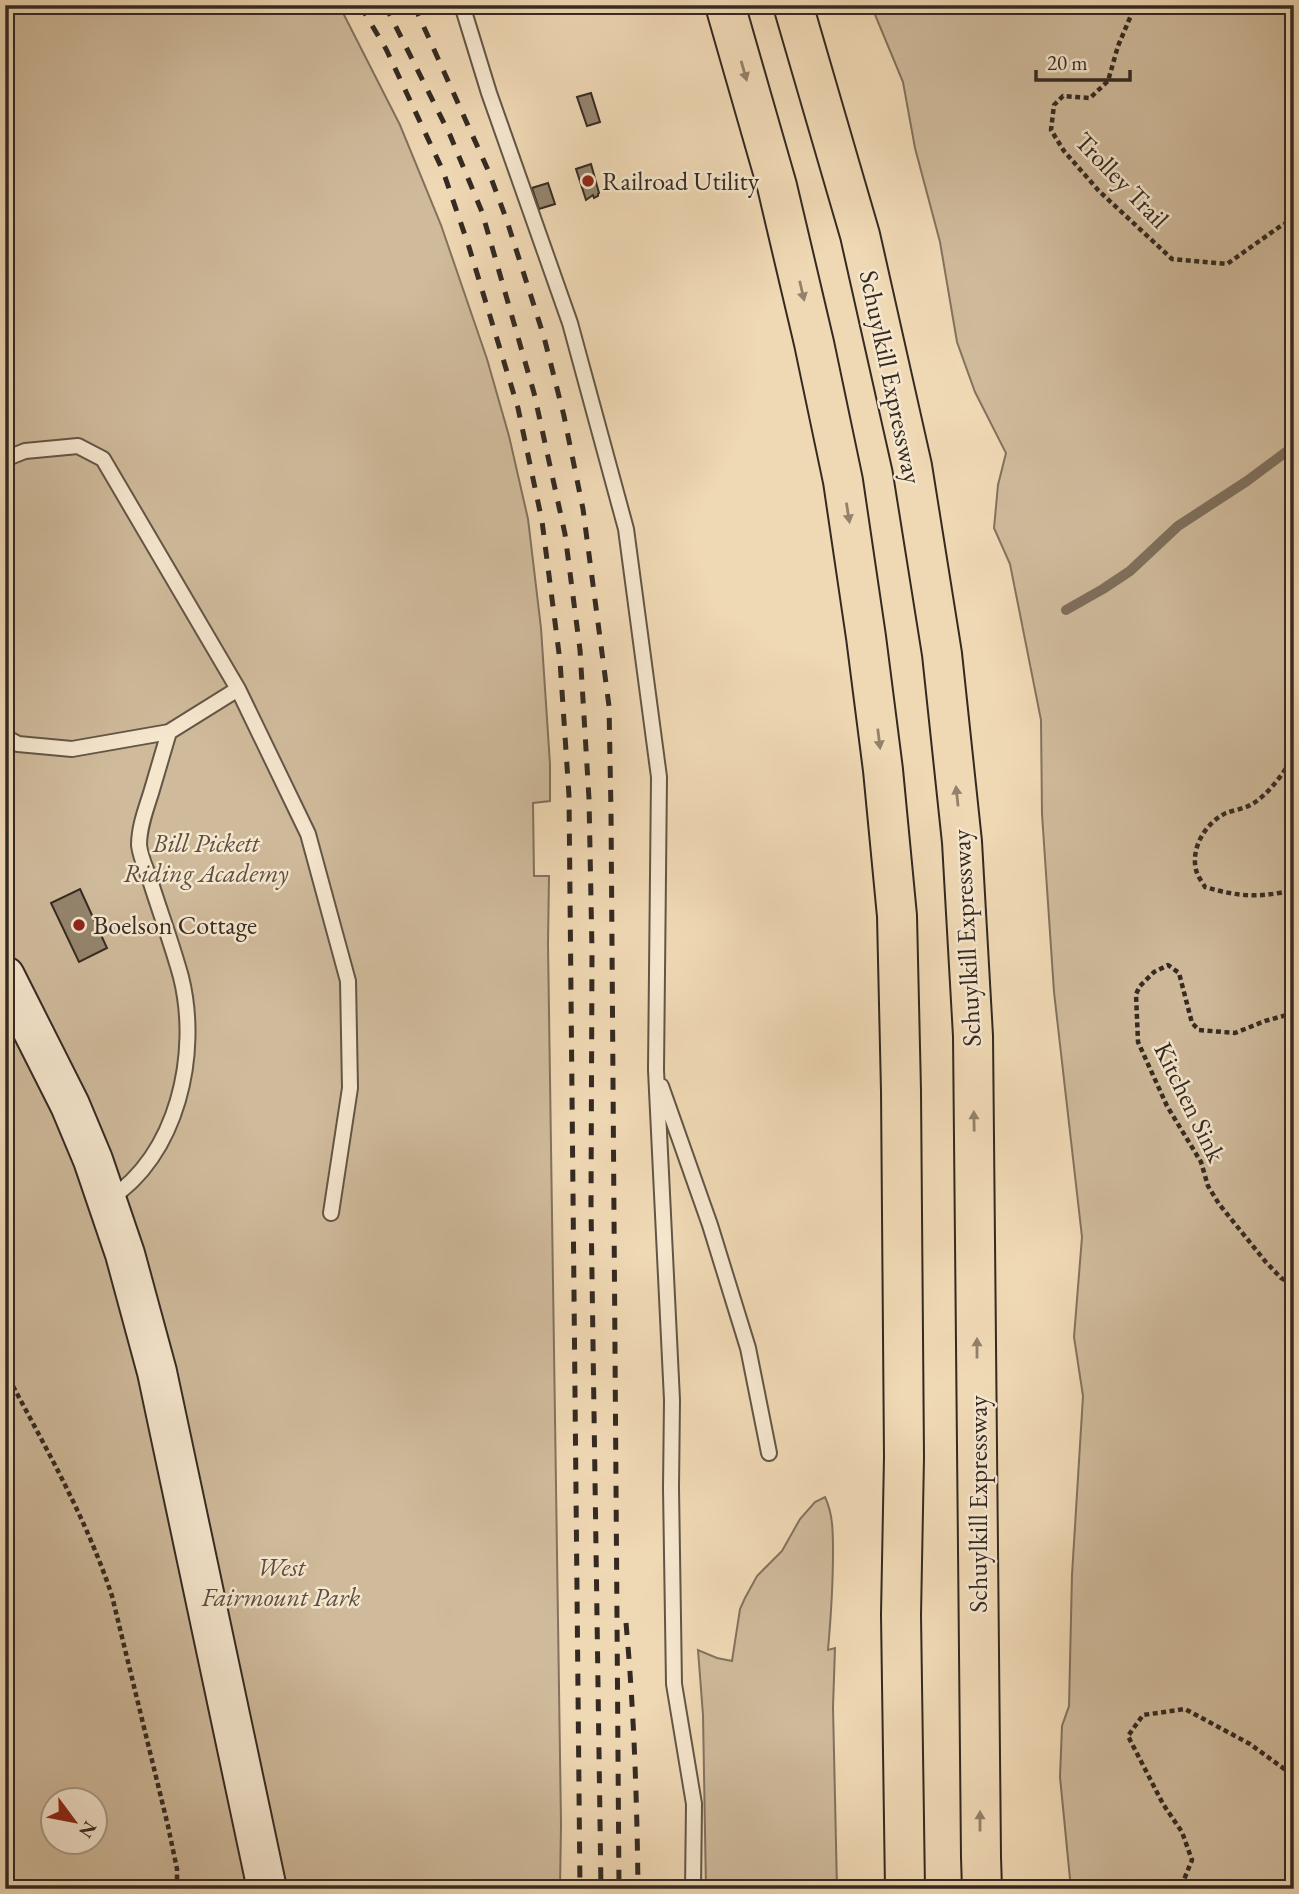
<svg xmlns="http://www.w3.org/2000/svg" width="1299" height="1894" font-family="'EB Garamond',serif">
<rect width="100%" height="100%" fill="#efd8b4"/>
<filter id="stains"><feTurbulence type="fractalNoise" baseFrequency=".00286" numOctaves="4"/><feColorMatrix values="0 0 0 0 .2 0 0 0 0 .09 0 0 0 0 .02 0 0 0 .5 -.17"/></filter>
<radialGradient id="worn" r=".72"><stop offset=".6" stop-color="#630" stop-opacity="0"/><stop offset="1" stop-color="#630" stop-opacity=".3"/></radialGradient>
<!-- green -->
<path fill="#cfba9b" stroke="#82725e" stroke-width="2" fill-rule="evenodd" d="M 5,5 L 339,5 L 400,125 L 441,225 L 487,359 L 509,436 L 528,519 L 541,628 L 550,764 L 550,801 L 533,803 L 534,876 L 549,876 L 548,944 L 561,1824 L 560,1889 L 5,1889 ZM 52,1800 L 94,1800 L 94,1842 L 52,1842 Z
M 871,5 L 1294,5 L 1294,1889 L 1071,1889 L 1060,1777 L 1062,1726 L 1069,1706 L 1072,1575 L 1083,1396 L 1074,1337 L 1082,1237 L 1054,992 L 1042,814 L 1041,720 L 1010,564 L 994,528 L 998,485 L 1006,453 L 975,392 L 957,342 L 940,242 L 915,148 L 903,82 Z
M 825,1497 C 833,1514 833,1532 833,1551 C 833,1585 831,1616 828,1650 L 835,1648 L 833,1707 L 837,1889 L 706,1889 L 703,1715 L 698,1650 L 717,1658 L 732,1661 L 740,1609 L 745,1598 L 757,1576 L 782,1551 L 800,1519 L 815,1502 Z"/>
<g fill="none" stroke-linecap="round" stroke-linejoin="round">
<!-- stream -->
<path stroke="#7e6f5c" stroke-width="10" d="M 1066,610 L 1103,589 L 1130,571 L 1178,526 L 1247,481 L 1294,446"/>
</g>
<!-- building -->
<path fill="#95846e" stroke="#342a22" stroke-width="2" d="M 591,93 L 600,122 L 587,126 L 577,97 Z
M 591,164 L 599,193 L 598,194 L 598,196 L 594,198 L 593,195 L 586,200 L 576,169 Z
M 548,183 L 555,204 L 539,209 L 532,188 Z
M 5,425 L 13,439 L 5,443 Z
M 80,889 L 107,948 L 79,962 L 51,903 Z"/>
<g fill="none" stroke-linecap="round" stroke-linejoin="round">
<!-- lane casing -->
<g stroke="#635646" stroke-width="18">
<path id="lane" d="M 462,5 L 489,93 L 570,323 L 626,529 L 659,777 L 656,1070 L 672,1400 L 671,1488 L 674,1684 L 694,1804 L 693,1889
M 5,459 L 25,451 L 78,446 L 103,459 L 238,689 L 169,732 L 72,749 L 18,744 L 5,737
M 238,689 L 308,834 L 348,981 L 350,1088 L 331,1213
M 661,1086 L 710,1225 L 748,1348 L 769,1453
M 108,1200 C 178,1156 200,1053 181,977 C 172,944 160,912 150,880 C 146,869 140,856 139,845 C 139,827 146,809 151,793 C 157,772 163,752 169,732"/>
</g>
<!-- secondary casing -->
<g stroke="#342a22" stroke-width="42">
<path id="secondary" d="M 5,976 L 70,1105 L 93,1160 L 125,1254 L 157,1372 L 267,1889"/>
</g>
<!-- highway casing -->
<g stroke="#342a22" stroke-width="42">
<path id="highway" d="M 725,5 L 777,186 L 814,343 L 843,481 L 866,637 L 883,770 L 897,916 L 901,1091 L 904,1457 L 901,1615 L 905,1889
M 793,5 L 860,235 L 912,466 L 942,654 L 962,842 L 973,1036 L 981,1857 L 982,1889"/>
</g>
<!-- path -->
<path stroke="#342a22" stroke-width="4.5" stroke-dasharray="5 3.5" stroke-linecap="butt" d="M 1151,5 L 1132,13 L 1118,46 L 1108,81 L 1090,98 L 1063,96 L 1054,105 L 1051,130 L 1064,151 L 1099,191 L 1172,259 L 1227,264 L 1282,225 L 1294,220
M 1294,754 C 1287,770 1267,796 1252,804 C 1244,809 1234,810 1226,813 C 1205,823 1189,850 1197,873 C 1198,877 1203,883 1205,887 C 1239,897 1259,898 1294,890
M 1294,1013 L 1265,1021 L 1235,1033 L 1199,1030 L 1192,1023 L 1179,973 L 1168,965 L 1154,972 L 1140,986 L 1136,994 L 1138,1042 L 1167,1106 L 1201,1162 L 1208,1186 L 1219,1204 L 1265,1261 L 1281,1278 L 1294,1285
M 5,1371 C 44,1445 86,1517 112,1596 L 168,1826 L 177,1869 L 177,1889
M 1172,1889 L 1183,1882 L 1192,1860 L 1182,1832 L 1163,1804 L 1128,1736 L 1143,1715 L 1185,1709 L 1250,1744 L 1294,1776"/>
<!-- lane -->
<use href="#lane" stroke="#f5e6ce" stroke-width="14"/>
<!-- secondary -->
<use href="#secondary" stroke="#f5e6ce" stroke-width="38"/>
<!-- highway -->
<use href="#highway" stroke="#efd8b4" stroke-width="38"/>
<!-- rail -->
<path stroke="#342a22" stroke-width="5" stroke-dasharray="12 12" stroke-linecap="butt" d="M 360,5 L 386,49 L 443,171 L 469,247 L 518,408 L 542,521 L 560,661 L 569,796 L 580,1889
M 385,5 L 450,135 L 482,212 L 534,393 L 565,534 L 580,650 L 589,799 L 592,951 L 591,1207 L 601,1889
M 414,5 L 488,170 L 507,221 L 544,337 L 564,416 L 583,509 L 609,706 L 611,811 L 619,1889
M 626,1623 C 634,1711 637,1800 638,1889"/>
</g>
<!-- one-way arrows -->
<defs><path id="oneway-solid" d="M-6-.8H1V-3.2L6.5 0L1 3.2V.8H-6Z" transform="scale(1.75)"/></defs>
<g fill="#92816b">
<use href="#oneway-solid" transform="translate(744 71) rotate(74)"/>
<use href="#oneway-solid" transform="translate(802 291) rotate(77)"/>
<use href="#oneway-solid" transform="translate(848 513) rotate(81)"/>
<use href="#oneway-solid" transform="translate(879 739) rotate(83)"/>
<use href="#oneway-solid" transform="translate(957 796) rotate(-96)"/>
<use href="#oneway-solid" transform="translate(974 1121) rotate(-91)"/>
<use href="#oneway-solid" transform="translate(977 1348) rotate(-90)"/>
<use href="#oneway-solid" transform="translate(980 1821) rotate(-90)"/>
</g>
<!-- markers -->
<g fill="#8f2418" stroke="#f5e6ce" stroke-width="2.5">
<circle cx="588" cy="181" r="7"/>
<circle cx="79" cy="925" r="7"/>
</g>
<g text-anchor="middle" stroke-width="5" stroke-linejoin="round" paint-order="stroke">
<!-- street labels -->
<g font-size="26" fill="#342a22" stroke="#f5e6ce">
<text transform="translate(1122 180) rotate(46)" y="9">Trolley Trail</text>
<text transform="translate(891 377) rotate(78)" y="9">Schuylkill Expressway</text>
<text transform="translate(966 938) rotate(-93)" y="9">Schuylkill Expressway</text>
<text transform="translate(1190 1102) rotate(64)" y="9">Kitchen Sink</text>
<text transform="translate(978 1504) rotate(-90)" y="9">Schuylkill Expressway</text>
</g>
<!-- poi labels -->
<g font-size="26" fill="#342a22" stroke="#f5e6ce" text-anchor="start">
<text x="602" y="190">Railroad Utility</text>
<text x="93" y="934">Boelson Cottage</text>
</g>
<!-- park labels -->
<g font-size="26" font-style="italic" fill="#5b4e40" stroke="#f5e6ce">
<text x="206" y="852">Bill Pickett<tspan x="206" dy="30">Riding Academy</tspan></text>
<text x="281" y="1576">West<tspan x="281" dy="30">Fairmount Park</tspan></text>
</g>
</g>
<!-- margin -->
<rect width="1299" height="1894" fill="none" stroke="#efd8b4" stroke-width="28"/>
<rect x="7" y="7" width="1285" height="1880" fill="none" stroke="#342a22" stroke-width="3.5"/>
<rect x="14" y="14" width="1271" height="1866" fill="none" stroke="#342a22" stroke-width="2"/>
<!-- north arrow -->
<g transform="translate(74 1821) rotate(122)"><circle r="33" fill="#f5e6ce" stroke="#a89b89" stroke-width="2"/>
<path d="M0-5L12 26L0 18L-12 26Z" fill="#8f2418"/>
<text y="-10" font-size="19" font-weight="bold" text-anchor="middle" fill="#342a22">N</text>
</g>
<!-- scale -->
<path d="M1036 70v10h94v-10" fill="none" stroke="#342a22" stroke-width="3.5"/>
<text x="1047" y="70" font-size="21" fill="#342a22" stroke="#f5e6ce" stroke-width="5" paint-order="stroke">20 m</text>
<rect width="100%" height="100%" filter="url(#stains)"/>
<rect width="100%" height="100%" fill="url(#worn)"/>
</svg>
